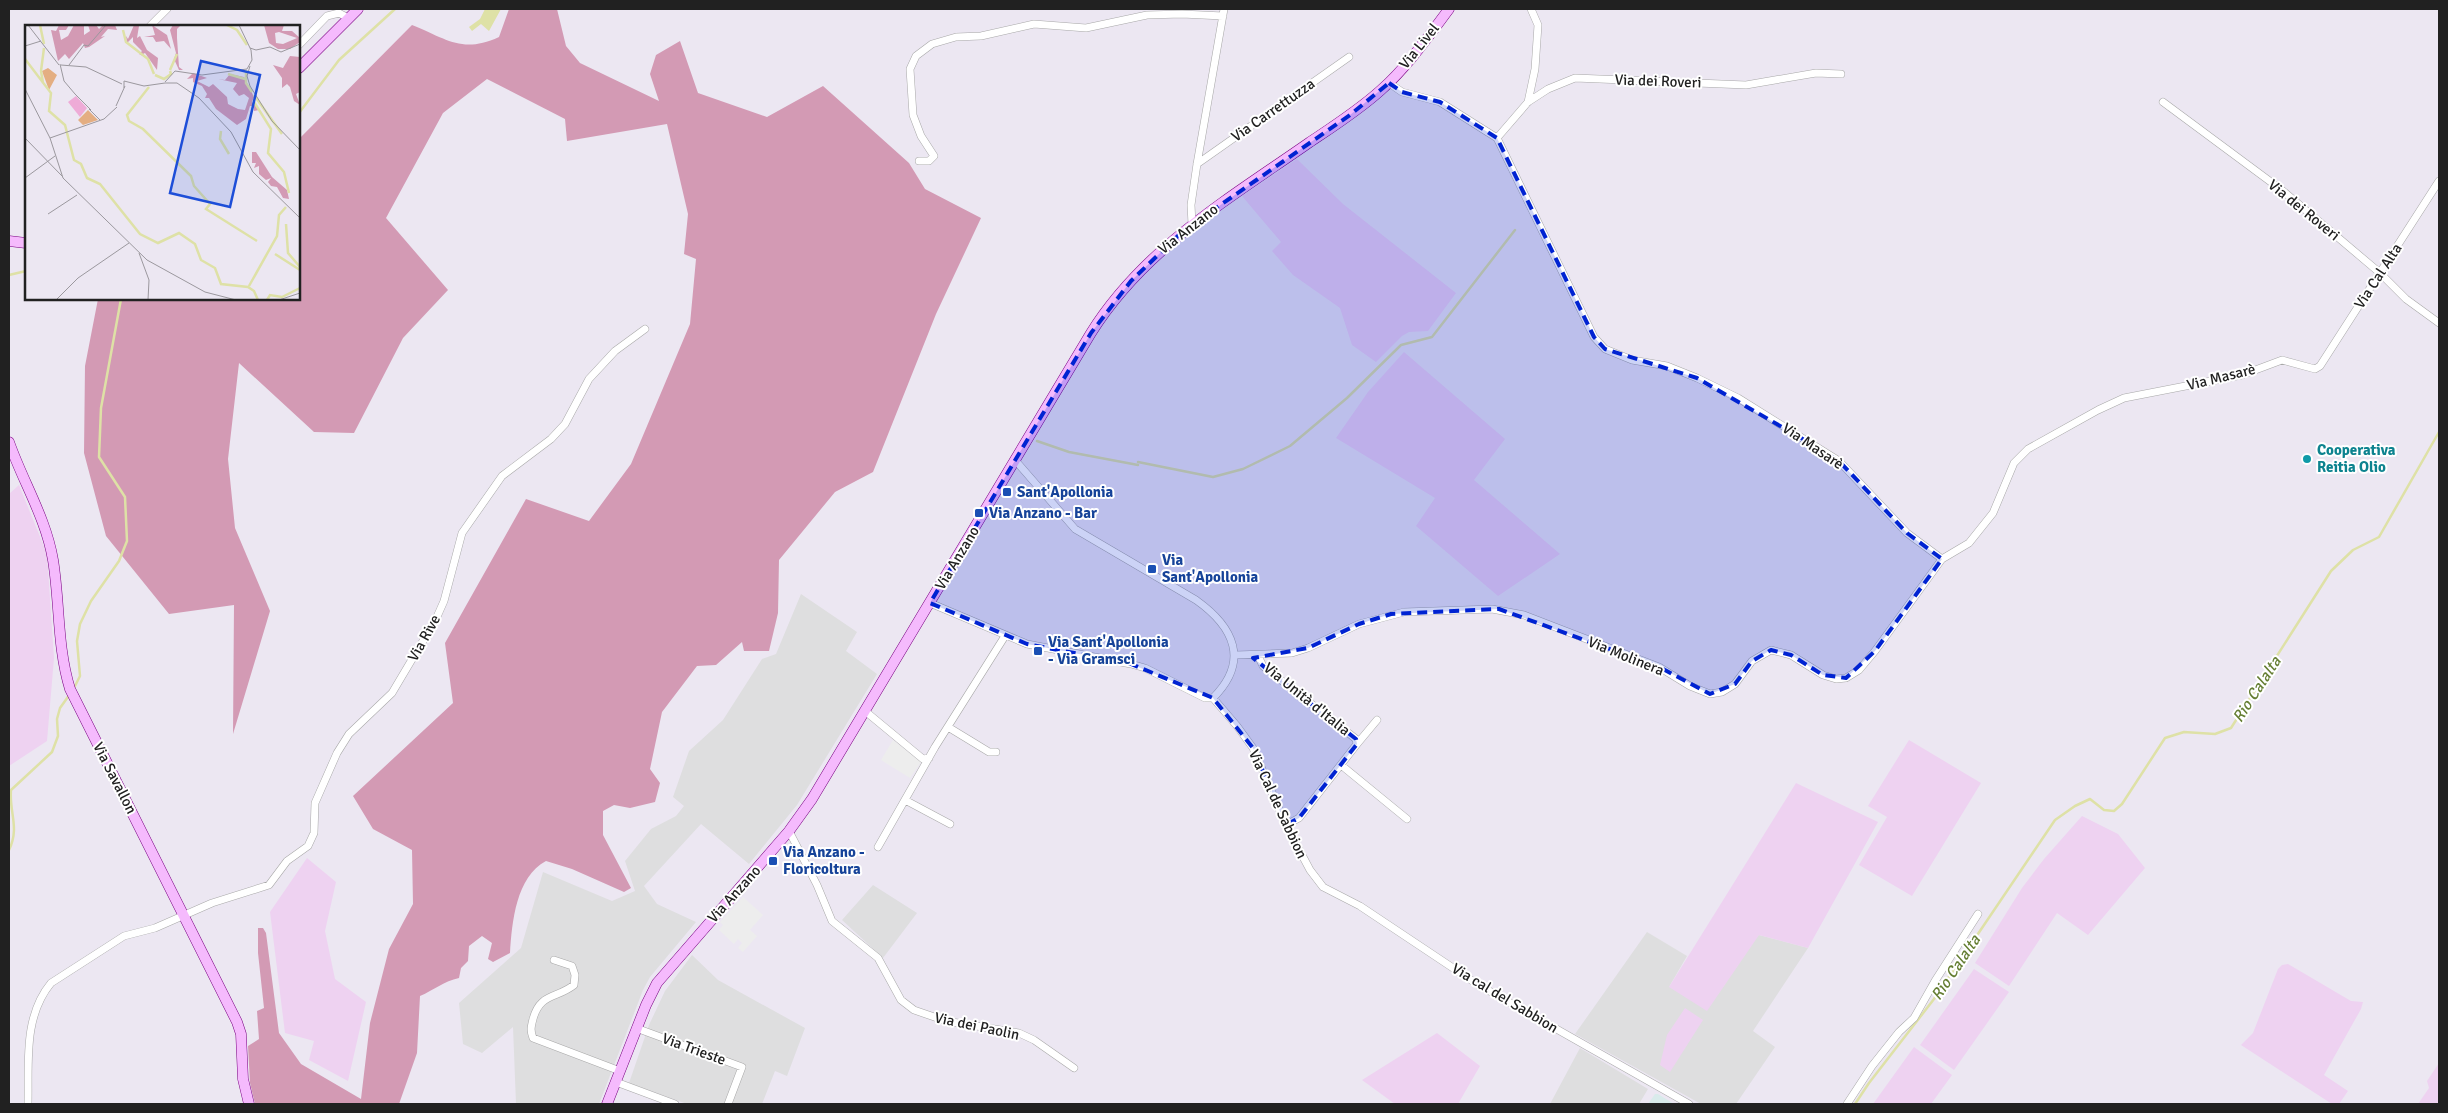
<svg xmlns="http://www.w3.org/2000/svg" width="2448" height="1113" font-family="Signika,sans-serif">
<rect width="100%" height="100%" fill="#ece7f2"/>
<!-- residential -->
<path fill="#dededf" d="M 801,594 L 857,632 L 846,651 L 877,674 L 797,805 L 749,864 L 701,824 L 644,886 L 657,904 L 696,922 L 650,977 L 643,990 L 599,1104 L 516,1104 L 513,1027 L 482,1053 L 463,1044 L 459,1003 L 521,948 L 543,872 L 612,901 L 635,891 L 625,861 L 651,829 L 676,816 L 684,806 L 673,797 L 689,751 L 723,720 L 762,659 L 776,654 Z
M 873,885 L 917,913 L 883,958 L 842,920 Z
M 1647,932 L 1687,956 L 1669,987 L 1759,935 L 1808,948 L 1753,1031 L 1775,1047 L 1736,1104 L 1701,1104 L 1575,1034 Z
M 692,955 L 718,980 L 805,1028 L 787,1076 L 775,1071 L 762,1104 L 687,1104 L 629,1083 L 649,1025 L 665,991 Z
M 1580,1048 L 1648,1089 L 1639,1104 L 1550,1104 Z"/>
<!-- industrial -->
<path fill="#d9ebeb" d="M 1655,1094 L 1658,1094 L 1674,1104 L 1648,1104 Z"/>
<!-- farmland -->
<path fill="#eed2f1" d="M 1297,159 L 1343,204 L 1456,293 L 1428,331 L 1409,332 L 1402,336 L 1376,362 L 1352,345 L 1340,308 L 1293,275 L 1272,251 L 1281,242 L 1242,196 Z
M 1404,352 L 1505,439 L 1474,480 L 1560,554 L 1498,596 L 1416,526 L 1435,498 L 1336,438 L 1368,392 Z
M 19,485 L 47,554 L 54,658 L 47,741 L 9,766 L 9,494 Z
M 1909,740 L 1981,783 L 1912,896 L 1859,865 L 1887,817 L 1868,806 Z
M 1796,783 L 1878,822 L 1808,948 L 1759,935 L 1707,1011 L 1669,987 Z
M 2082,816 L 2118,834 L 2145,868 L 2088,935 L 2057,913 L 2009,986 L 1975,963 L 2022,888 L 2044,859 Z
M 307,858 L 336,882 L 325,931 L 335,979 L 366,1002 L 348,1081 L 309,1060 L 314,1041 L 285,1033 L 270,912 Z
M 2288,964 L 2351,1001 L 2363,1002 L 2361,1009 L 2324,1075 L 2348,1091 L 2339,1104 L 2332,1104 L 2241,1045 L 2253,1033 L 2278,969 L 2282,965 Z
M 1974,969 L 2009,992 L 1954,1070 L 1920,1045 Z
M 1685,1008 L 1703,1020 L 1670,1072 L 1660,1065 L 1667,1035 Z
M 1437,1033 L 1480,1066 L 1458,1104 L 1395,1104 L 1362,1080 Z
M 1914,1047 L 1952,1075 L 1931,1104 L 1873,1104 Z
M 2439,1063 L 2439,1104 L 2418,1104 L 2429,1088 L 2427,1081 Z"/>
<!-- forest -->
<path fill="#d39ab4" d="M 509,9 L 557,9 L 566,46 L 580,63 L 659,101 L 650,74 L 656,55 L 680,41 L 698,93 L 767,117 L 823,86 L 909,163 L 925,189 L 981,218 L 936,314 L 873,472 L 835,492 L 779,560 L 778,613 L 769,651 L 744,651 L 742,642 L 716,665 L 697,666 L 662,712 L 650,769 L 660,783 L 655,802 L 630,808 L 614,805 L 603,811 L 603,835 L 631,888 L 624,892 L 572,869 L 546,861 C 516,877 512,922 510,953 L 493,962 L 488,959 L 492,943 L 482,936 L 469,946 L 468,961 L 461,968 L 459,978 C 444,981 434,990 420,996 L 417,1053 L 399,1104 L 255,1104 L 250,1083 L 248,1046 L 259,1039 L 257,1011 L 264,1008 L 258,953 L 258,928 L 263,928 L 266,933 L 279,1033 L 301,1064 L 361,1099 L 370,1023 L 389,949 L 413,904 L 412,850 L 373,829 L 353,796 L 453,703 L 445,643 L 526,499 L 589,521 L 631,464 L 690,324 L 696,259 L 684,254 L 688,214 L 667,124 L 567,141 L 565,119 L 487,79 L 443,113 L 386,218 L 448,290 L 403,338 L 354,433 L 314,432 L 239,363 L 228,459 L 235,528 L 270,611 L 233,734 L 234,605 L 169,614 L 106,536 L 84,453 L 85,366 L 98,299 L 299,299 L 299,139 L 412,25 C 447,39 462,54 499,37 Z"/>
<!-- parking -->
<path fill="#ededed" d="M 893,740 L 921,762 L 910,778 L 881,760 Z
M 743,897 L 763,915 L 750,930 L 757,936 L 743,952 L 738,948 L 742,943 L 738,939 L 734,944 L 719,930 L 723,925 L 720,922 Z"/>
<!-- water -->
<path fill="#dee1a6" d="M 485,9 L 501,9 L 489,31 L 481,24 L 472,31 L 469,27 L 480,19 Z"/>
<g fill="none" stroke-linecap="round" stroke-linejoin="round">
<!-- stream -->
<path stroke="#dee1a6" stroke-width="2.5" d="M 299,113 L 339,60 L 395,9
M 9,275 L 26,271
M 1037,441 L 1069,452 L 1138,465
M 1138,462 L 1213,477 L 1243,469 L 1290,446 L 1347,398 L 1401,345 L 1432,337 L 1515,230
M 73,690 L 80,676 L 77,641 L 80,624 L 91,601 L 119,561 L 127,541 L 125,497 L 99,457 L 101,408 L 121,299
M 9,850 C 20,827 9,813 11,790 L 52,752 L 58,736 L 57,719 L 60,708 L 70,694
M 1855,1104 L 1869,1083 L 1934,999 L 2055,820 L 2075,806 L 2090,799 L 2104,810 L 2114,811 L 2122,804 L 2165,738 L 2184,732 L 2215,734 L 2231,728 L 2331,571 L 2353,550 L 2379,537 L 2439,432"/>
<!-- street casing -->
<g stroke="#a8a8a8" stroke-width="8">
<path id="street" d="M 150,26 L 167,9
M 299,45 L 327,16 L 339,13 L 348,18
M 1389,83 L 1402,92 L 1440,102 L 1497,138 L 1594,337 L 1605,349 L 1632,360 L 1667,366 L 1697,378 L 1738,398 L 1839,461 L 1907,533 L 1942,559 L 1969,543 L 1993,513 L 2014,463 L 2028,449 L 2098,410 L 2124,398 L 2242,375 L 2282,360 L 2315,369 L 2320,366 L 2439,181
M 1528,102 L 1535,69 L 1538,25 L 1531,9
M 2163,102 L 2283,191 L 2380,273 L 2406,299 L 2439,323
M 1497,138 L 1528,102 L 1548,89 L 1575,78 L 1746,85 L 1816,73 L 1841,74
M 919,161 L 929,161 L 934,156 L 921,136 L 913,115 L 910,69 L 916,56 L 932,44 L 956,37 L 981,36 L 1034,24 L 1086,28 L 1147,15 L 1182,14 L 1223,16
M 1197,164 L 1349,57
M 1192,224 L 1191,205 L 1197,164 L 1224,9
M 930,603 L 1027,644 L 1131,664 L 1145,668 L 1205,698 L 1213,698 C 1250,661 1234,627 1196,600 L 1075,529 L 1015,460
M 1236,655 L 1292,653 L 1308,648 L 1359,624 L 1404,612 L 1492,609 L 1524,615 L 1659,667 L 1690,686 L 1710,694 L 1722,692 L 1735,684 L 1752,661 L 1771,650 L 1791,655 L 1823,675 L 1836,679 L 1846,678 L 1859,670 L 1875,651 L 1942,559
M 1258,656 L 1263,666 L 1356,739 L 1357,744 L 1299,818 L 1286,825
M 1213,698 L 1237,726 L 1253,748 L 1286,825 L 1310,870 L 1323,887 L 1360,906 L 1477,984 L 1689,1104
M 865,711 L 923,759 L 929,758
M 948,727 L 989,752 L 996,752
M 1357,744 L 1377,720
M 1341,765 L 1407,819
M 905,800 L 950,824
M 789,831 L 817,885 L 832,921 L 878,958 L 901,1000 L 914,1010 L 946,1021 L 1019,1033 L 1034,1040 L 1074,1068
M 878,847 L 935,747 L 1005,636
M 554,960 L 572,966 L 575,975 L 574,985 C 556,999 540,993 533,1019 C 531,1027 530,1030 533,1038 L 620,1071
M 636,1028 L 742,1067 L 728,1104
M 616,1082 L 675,1104
M 28,1104 C 29,1063 23,1017 51,983 L 124,936 L 155,928 L 212,903 L 269,885 L 287,861 L 308,846 L 314,833 L 315,803 L 337,753 L 349,734 L 392,693 L 436,619 L 444,601 L 462,533 L 502,476 L 551,439 L 565,424 L 589,379 L 615,351 L 645,329
M 1847,1104 L 1872,1066 L 1899,1032 L 1914,1018 L 1935,981 L 1978,914"/>
</g>
<!-- secondary casing -->
<g stroke="#780080" stroke-width="11">
<path id="secondary" d="M 299,68 L 358,9
M 9,241 L 26,243
M 9,442 C 23,482 46,518 53,560 C 60,603 57,647 70,689 L 237,1022 L 241,1034 L 243,1079 L 249,1104
M 607,1104 L 646,1005 L 657,983 L 789,831 L 812,799 L 1091,333 C 1144,248 1230,198 1310,142 C 1334,126 1359,110 1381,90 C 1407,67 1428,37 1449,9"/>
</g>
<!-- street -->
<use href="#street" stroke="#fff" stroke-width="7"/>
<!-- secondary -->
<use href="#secondary" stroke="#f5bafd" stroke-width="10"/>
</g>
<!-- marked area -->
<path fill="#0023d2" fill-opacity="0.2" stroke="#0023d2" stroke-width="4" stroke-dasharray="10 6" stroke-linejoin="round" d="M 1389,83 L 1402,92 L 1440,102 L 1497,138 L 1594,337 L 1605,349 L 1697,378 L 1808,442 L 1839,461 L 1907,533 L 1942,559 L 1875,651 L 1846,678 L 1823,675 L 1791,655 L 1771,650 L 1752,661 L 1735,684 L 1710,694 L 1659,667 L 1499,609 L 1391,614 L 1359,624 L 1308,648 L 1253,658 L 1356,739 L 1357,744 L 1299,818 L 1286,825 L 1253,748 L 1213,698 L 1131,664 L 1027,644 L 930,603 L 1091,333 L 1131,281 L 1183,231 L 1350,115 Z"/>
<!-- markers -->
<circle fill="#0f9aa8" stroke="#fff" stroke-width="2" cx="2307" cy="459" r="5"/>
<g fill="#1a4fb4" stroke="#fff" stroke-width="2">
<rect x="1002" y="487" width="10" height="10" rx="2.5"/>
<rect x="974" y="508" width="10" height="10" rx="2.5"/>
<rect x="1147" y="564" width="10" height="10" rx="2.5"/>
<rect x="1033" y="646" width="10" height="10" rx="2.5"/>
<rect x="768" y="856" width="10" height="10" rx="2.5"/>
</g>
<g text-anchor="middle" stroke-width="4" stroke-linejoin="round" paint-order="stroke">
<!-- street labels -->
<g font-size="15" fill="#212121" stroke="#fff">
<text transform="translate(1419 46) rotate(-51)" y="5">Via Livel</text>
<text transform="translate(1658 81) rotate(2)" y="5">Via dei Roveri</text>
<text transform="translate(1273 110) rotate(-35)" y="5">Via Carrettuzza</text>
<text transform="translate(2304 210) rotate(39)" y="5">Via dei Roveri</text>
<text transform="translate(1188 229) rotate(-38)" y="5">Via Anzano</text>
<text transform="translate(2378 276) rotate(-57)" y="5">Via Cal Alta</text>
<text transform="translate(2221 377) rotate(-14)" y="5">Via Masarè</text>
<text transform="translate(1813 446) rotate(34)" y="5">Via Masarè</text>
<text transform="translate(957 558) rotate(-59)" y="5">Via Anzano</text>
<text transform="translate(424 638) rotate(-61)" y="5">Via Rive</text>
<text transform="translate(1626 656) rotate(22)" y="5">Via Molinera</text>
<text transform="translate(1307 699) rotate(39)" y="5">Via Unità d'Italia</text>
<text transform="translate(115 778) rotate(63)" y="5">Via Savallon</text>
<text transform="translate(1278 804) rotate(65)" y="5">Via Cal de Sabbion</text>
<text transform="translate(734 894) rotate(-48)" y="5">Via Anzano</text>
<text transform="translate(1505 998) rotate(31)" y="5">Via cal del Sabbion</text>
<text transform="translate(977 1026) rotate(12)" y="5">Via dei Paolin</text>
<text transform="translate(694 1049) rotate(20)" y="5">Via Trieste</text>
</g>
<!-- culture labels -->
<g font-size="15" font-weight="bold" fill="#0d838f" stroke="#fff" text-anchor="start">
<text x="2317" y="455">Cooperativa<tspan x="2317" dy="17">Reitia Olio</tspan></text>
</g>
<!-- transit labels -->
<g font-size="15" font-weight="bold" fill="#164399" stroke="#fff" text-anchor="start">
<text x="1017" y="497">Sant'Apollonia</text>
<text x="989" y="518">Via Anzano - Bar</text>
<text x="1162" y="565">Via<tspan x="1162" dy="17">Sant'Apollonia</tspan></text>
<text x="1048" y="647">Via Sant'Apollonia<tspan x="1048" dy="17">- Via Gramsci</tspan></text>
<text x="783" y="857">Via Anzano -<tspan x="783" dy="17">Floricoltura</tspan></text>
</g>
<!-- water labels -->
<g font-size="16" font-style="italic" fill="#657e33" stroke="#fff">
<text transform="translate(2256 689) rotate(-57)" y="6">Rio Calalta</text>
<text transform="translate(1955 967) rotate(-56)" y="6">Rio Calalta</text>
</g>
</g>
<!-- overview -->
<g transform="translate(25 25)">
<rect width="275" height="275" fill="#ece7f2"/>
<path d="M 51,71 L 62,83 L 55,92 L 43,77 Z" fill="#eeabd7"/>
<path d="M 34,0 L 44,0 L 41,5 L 34,5 L 36,15 L 43,11 L 49,0 L 59,0 L 59,10 L 65,6 L 63,0 L 71,0 L 74,4 L 78,0 L 90,0 L 92,5 L 83,4 L 76,12 L 80,11 L 64,22 L 60,23 L 58,18 L 44,34 L 40,29 L 33,36 L 26,5 L 31,6 ZM 109,0 L 114,1 L 112,13 L 115,11 L 122,25 L 133,33 L 132,45 L 120,28 L 118,29 L 119,31 L 121,32 L 122,33 L 114,29 L 117,26 L 108,17 L 108,12 L 102,18 L 101,11 L 103,14 ZM 127,0 L 142,10 L 146,24 L 139,16 L 131,17 L 128,12 L 119,12 L 130,10 ZM 148,0 L 156,0 L 152,4 L 152,13 L 154,42 L 158,45 L 154,45 L 149,34 L 151,28 L 145,5 ZM 239,0 L 259,0 L 257,6 L 267,6 L 275,13 L 275,17 L 265,24 L 253,24 L 244,18 ZM 254,7 L 272,13 L 258,19 L 251,18 L 250,8 ZM 265,31 L 275,32 L 275,67 L 271,69 L 275,80 L 269,76 L 265,62 L 262,59 L 257,63 L 257,53 L 248,40 L 258,43 ZM 168,48 L 182,53 L 172,56 L 184,62 L 188,59 L 202,72 L 203,79 L 213,84 L 220,85 L 224,73 L 219,69 L 214,71 L 208,64 L 212,58 L 193,54 L 200,55 L 205,49 L 219,52 L 229,72 L 227,77 L 234,85 L 229,86 L 229,81 L 225,81 L 221,94 L 212,100 L 191,84 L 184,73 L 180,73 L 182,69 L 177,61 L 168,57 L 168,53 L 162,54 ZM 227,127 L 231,127 L 247,152 L 262,165 L 264,174 L 258,173 L 252,162 L 246,161 L 243,157 L 246,153 L 241,155 L 234,149 L 234,141 L 229,143 L 231,138 L 227,138 Z" fill="#d39ab4" fill-rule="evenodd"/>
<path d="M 23,43 L 32,50 L 24,65 L 17,46 ZM 63,85 L 73,95 L 58,100 L 53,95 Z" fill="#e4ae82"/>
<path fill="none" stroke="#dee1a6" stroke-width="2.5" d="M 15,0 L 19,19M 202,0 L 212,5 L 222,20M 98,5 L 101,17 L 123,34 L 129,49M 0,34 L 26,68 L 24,86 L 40,100 L 49,135 L 56,139 L 62,153 L 75,159 L 115,209 L 133,218 L 154,208 L 170,219 L 176,235 L 190,243 L 196,259 L 223,262 L 229,266 L 233,275M 145,45 L 152,29M 221,45 L 221,58 L 227,67M 203,49 L 220,54M 130,50 L 139,54 L 146,49 L 145,46M 18,58 L 16,46 L 19,23M 124,62 L 102,90 L 104,96 L 118,104 L 166,151 L 169,161 L 185,179 L 181,184 L 232,216M 229,70 L 257,109M 229,77 L 246,104 L 243,128 L 259,147 L 264,168M 196,106 L 195,114 L 204,129M 261,199 L 263,228 L 275,242M 250,229 L 275,245M 224,261 L 252,211 L 254,190 L 261,182M 242,275 L 245,270 L 257,272 L 275,263"/>
<path fill="none" stroke="#9b989e" stroke-width="1" d="M 3,0 L 34,40M 0,21 L 16,16M 225,23 L 231,25 L 245,22 L 256,27 L 275,19M 35,39 L 39,56 L 50,69M 36,40 L 61,42 L 97,59M 44,40 L 59,20 L 63,21 L 81,0M 225,41 L 222,51 L 225,61 L 247,96 L 275,125M 140,57 L 150,46 L 177,50 L 222,44 L 227,35 L 226,25 L 214,0M 140,58 L 152,58 L 174,73 L 206,107 L 228,147 L 275,193M 99,63 L 99,56 L 119,61 L 140,58M 0,64 L 25,113 L 79,94 L 92,82M 50,69 L 66,85M 91,81 L 100,61M 64,84 L 75,95M 0,113 L 37,151M 25,113 L 38,153 L 122,235 L 180,267 L 211,275M 0,153 L 30,131M 23,189 L 52,170M 114,228 L 124,255 L 123,275M 31,275 L 53,253 L 104,218M 254,275 L 275,268"/>
<path fill="#1d4ed8" fill-opacity="0.15" stroke="#1d4ed8" stroke-width="2.5" d="M 176,36 L 235,50 L 205,182 L 145,168 Z"/>
<rect width="275" height="275" fill="none" stroke="#212121" stroke-width="2.5"/>
</g>
<!-- border -->
<rect width="2448" height="1113" fill="none" stroke="#212121" stroke-width="20"/>
</svg>
